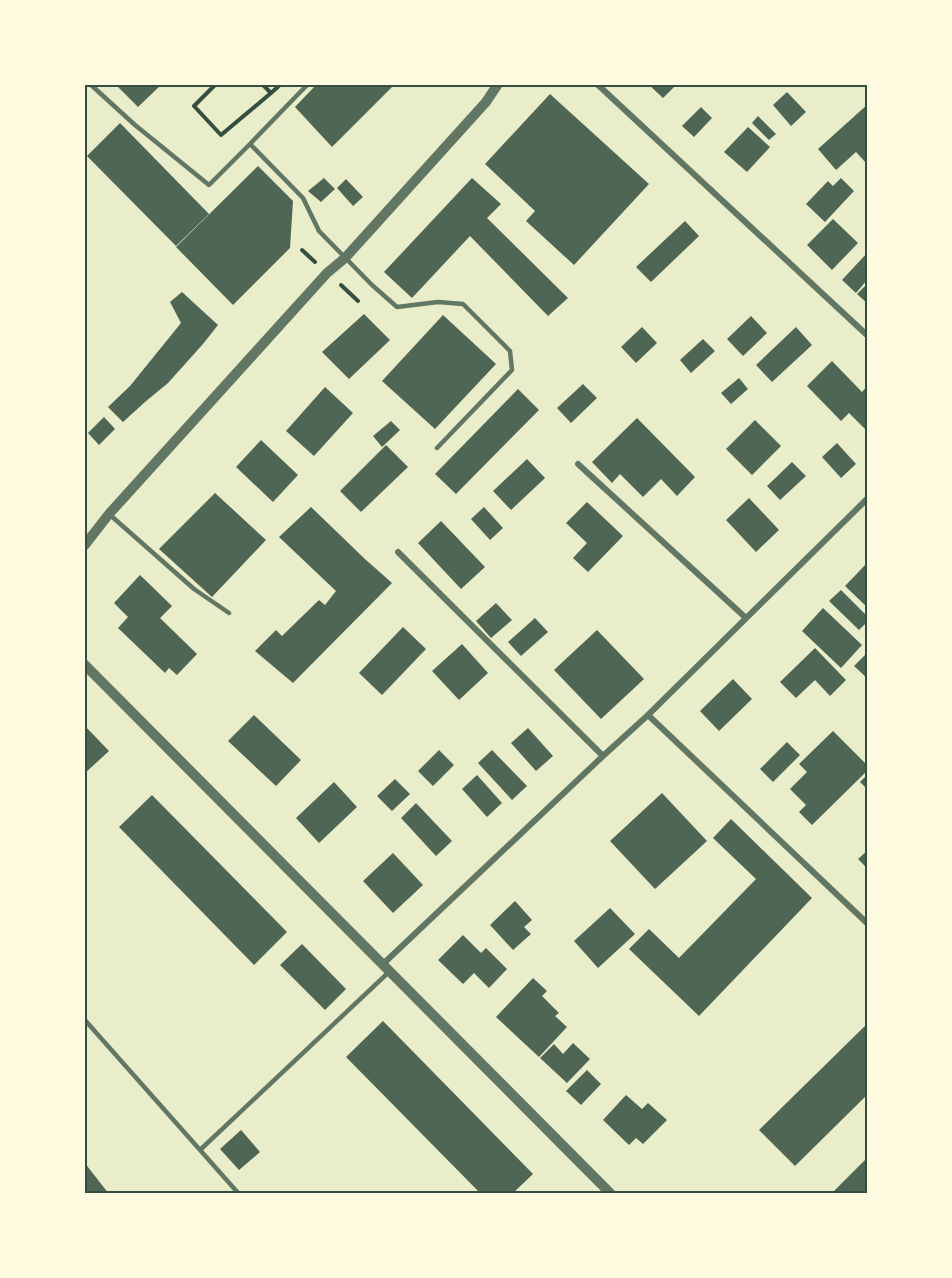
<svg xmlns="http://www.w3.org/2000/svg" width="952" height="1278" font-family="'PT Sans',sans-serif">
<rect width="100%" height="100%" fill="#e9edc9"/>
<!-- building -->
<path fill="#4f6655" d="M 115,84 L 162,84 L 138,107 Z
M 317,84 L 395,84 L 332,147 L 295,107 Z
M 648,84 L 677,84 L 663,98 Z
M 787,92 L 806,112 L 791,126 L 773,105 Z
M 550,94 L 649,184 L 574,265 L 526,221 L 535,211 L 485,164 Z
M 868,104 L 868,162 L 866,163 L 856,152 L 836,170 L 818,149 Z
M 701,107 L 712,118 L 694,137 L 682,126 Z
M 758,116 L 776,134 L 769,140 L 752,123 Z
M 120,123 L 209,214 L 176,246 L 87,156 Z
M 748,127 L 770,147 L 747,172 L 724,152 Z
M 258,166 L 293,201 L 290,248 L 233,305 L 176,247 Z
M 324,178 L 335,189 L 321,202 L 308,191 Z
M 472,178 L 501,204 L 487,218 L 568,298 L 548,316 L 470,236 L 412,298 L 384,272 Z
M 841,178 L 854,191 L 825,222 L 806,204 L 828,181 L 833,186 Z
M 346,179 L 363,197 L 353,206 L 337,188 Z
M 833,219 L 858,243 L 832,270 L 807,245 Z
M 685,221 L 699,236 L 651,282 L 636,267 Z
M 868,252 L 868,279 L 856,293 L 842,280 Z
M 868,283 L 868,304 L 857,294 Z
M 182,292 L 218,325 L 203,344 L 168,383 L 145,402 L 123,422 L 108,407 L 130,386 L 181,323 L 170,302 Z
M 364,314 L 390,340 L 349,379 L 322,352 Z
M 443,315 L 496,364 L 435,429 L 382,381 Z
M 751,316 L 767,333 L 743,356 L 727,339 Z
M 642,327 L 657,343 L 636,363 L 621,347 Z
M 796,327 L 812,345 L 772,382 L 756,365 Z
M 703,339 L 715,351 L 691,373 L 680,360 Z
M 832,361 L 862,392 L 868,385 L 868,432 L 849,413 L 841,421 L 807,386 Z
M 739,378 L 748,389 L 731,404 L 721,393 Z
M 583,384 L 597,398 L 571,423 L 557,408 Z
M 325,387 L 353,413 L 314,456 L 286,431 Z
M 518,389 L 539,410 L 456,494 L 435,474 Z
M 104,417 L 115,429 L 99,445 L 88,433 Z
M 637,418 L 695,477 L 677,496 L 661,479 L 643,497 L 620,474 L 612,483 L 592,462 Z
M 755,420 L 781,446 L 752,475 L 726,449 Z
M 391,421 L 400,430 L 382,447 L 373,436 Z
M 261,440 L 298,475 L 273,502 L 236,467 Z
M 837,443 L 856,464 L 841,478 L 822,457 Z
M 386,445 L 408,467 L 361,512 L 340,491 Z
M 527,459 L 545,478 L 511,510 L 493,491 Z
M 792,462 L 806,476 L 780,500 L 767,486 Z
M 215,493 L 266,540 L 212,597 L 159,549 Z
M 749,498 L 779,530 L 756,552 L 726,520 Z
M 587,502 L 623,536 L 588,572 L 573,558 L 587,543 L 566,523 Z
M 311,507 L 366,560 L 392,583 L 293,683 L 255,651 L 276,630 L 282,636 L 319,600 L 325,605 L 336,591 L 279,537 Z
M 484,507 L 503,528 L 490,540 L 471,519 Z
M 441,521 L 485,567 L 461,589 L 418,543 Z
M 868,562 L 868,608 L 845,586 Z
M 140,575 L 172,606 L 160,618 L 197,654 L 177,675 L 169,668 L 165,673 L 118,628 L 128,617 L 114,603 Z
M 841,590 L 868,617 L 868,621 L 859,630 L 829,601 Z
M 496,603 L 512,620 L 491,638 L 476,621 Z
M 823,608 L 862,645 L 841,668 L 802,631 Z
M 535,618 L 548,632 L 521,656 L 508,642 Z
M 403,627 L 426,649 L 382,695 L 359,673 Z
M 597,630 L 644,679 L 601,719 L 554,670 Z
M 462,644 L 488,673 L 459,700 L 432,671 Z
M 815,648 L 846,680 L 830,696 L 815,680 L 796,698 L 780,682 Z
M 866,654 L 868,656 L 868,679 L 854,666 Z
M 733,679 L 752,699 L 719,731 L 700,711 Z
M 254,715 L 301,760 L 276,786 L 228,741 Z
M 84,725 L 109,751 L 84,774 Z
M 528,728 L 553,756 L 536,771 L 511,743 Z
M 833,731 L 868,766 L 868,770 L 812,825 L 799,812 L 806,805 L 790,789 L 807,772 L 799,764 Z
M 787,742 L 800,755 L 773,782 L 760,769 Z
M 439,750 L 454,765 L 433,786 L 418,771 Z
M 492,750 L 527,786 L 512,800 L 478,763 Z
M 868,774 L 868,790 L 860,782 Z
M 477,775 L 502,803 L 487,817 L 462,789 Z
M 395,779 L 410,794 L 392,811 L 377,796 Z
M 334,782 L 357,807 L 319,843 L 296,818 Z
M 662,793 L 707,841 L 655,889 L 610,841 Z
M 152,795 L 287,932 L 254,965 L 119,827 Z
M 416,803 L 452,841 L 436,856 L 401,818 Z
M 731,819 L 812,898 L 699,1016 L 629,949 L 649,929 L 679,958 L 756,879 L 713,838 Z
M 868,850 L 868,869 L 858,859 Z
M 393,853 L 423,885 L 393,913 L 363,881 Z
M 515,901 L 532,920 L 524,927 L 531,934 L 513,950 L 490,925 Z
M 610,908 L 635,934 L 598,968 L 574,941 Z
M 463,935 L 481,953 L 486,948 L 507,969 L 489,988 L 474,973 L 463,984 L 438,960 Z
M 302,944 L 346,989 L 325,1010 L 280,965 Z
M 533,978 L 547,991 L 542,996 L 559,1013 L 555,1016 L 567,1027 L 539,1057 L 496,1017 Z
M 383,1021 L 533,1174 L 512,1194 L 481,1194 L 346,1057 Z
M 868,1023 L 868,1094 L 795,1166 L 759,1130 Z
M 573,1043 L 590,1059 L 567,1083 L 540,1058 L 554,1044 L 563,1054 Z
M 587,1070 L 601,1084 L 581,1105 L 566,1091 Z
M 626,1095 L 642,1109 L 648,1103 L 667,1120 L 643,1144 L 636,1138 L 629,1145 L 603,1120 Z
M 241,1130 L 260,1152 L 239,1170 L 220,1149 Z
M 868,1157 L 868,1193 L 831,1194 Z
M 84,1162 L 109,1194 L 84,1194 Z"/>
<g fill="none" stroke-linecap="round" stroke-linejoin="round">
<!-- path -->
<path stroke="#344e41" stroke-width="4" d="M 216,84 L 194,106 L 221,135 L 271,93 L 262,84
M 271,93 L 281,84
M 302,250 L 315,262
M 341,285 L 358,301"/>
<!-- service -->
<path stroke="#617663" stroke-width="4.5" d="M 90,84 L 135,125 L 209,185 L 250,144 L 303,198 L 319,231 L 372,285 L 397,307 L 438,302 L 463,304 L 510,351 L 512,370 L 437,448
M 250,144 L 308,84
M 109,514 L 194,589 L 229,613
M 84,1019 L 239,1194
M 200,1150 L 390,971"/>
<!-- minor -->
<path stroke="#617663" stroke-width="6" d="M 597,84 L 868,336
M 578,464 L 746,618
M 398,552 L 603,756
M 648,715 L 868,924
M 383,964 L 603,756 L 648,715 L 868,498"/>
<!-- tertiary -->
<path stroke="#617663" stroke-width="10" d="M 84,546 L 109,514 L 327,273 L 345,258 L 486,102 L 498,84
M 84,664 L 611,1194"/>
</g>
<!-- border -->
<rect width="952" height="1278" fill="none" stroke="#fefae0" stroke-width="171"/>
<rect x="86" y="86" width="780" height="1106" fill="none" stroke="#344e41" stroke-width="2"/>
</svg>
